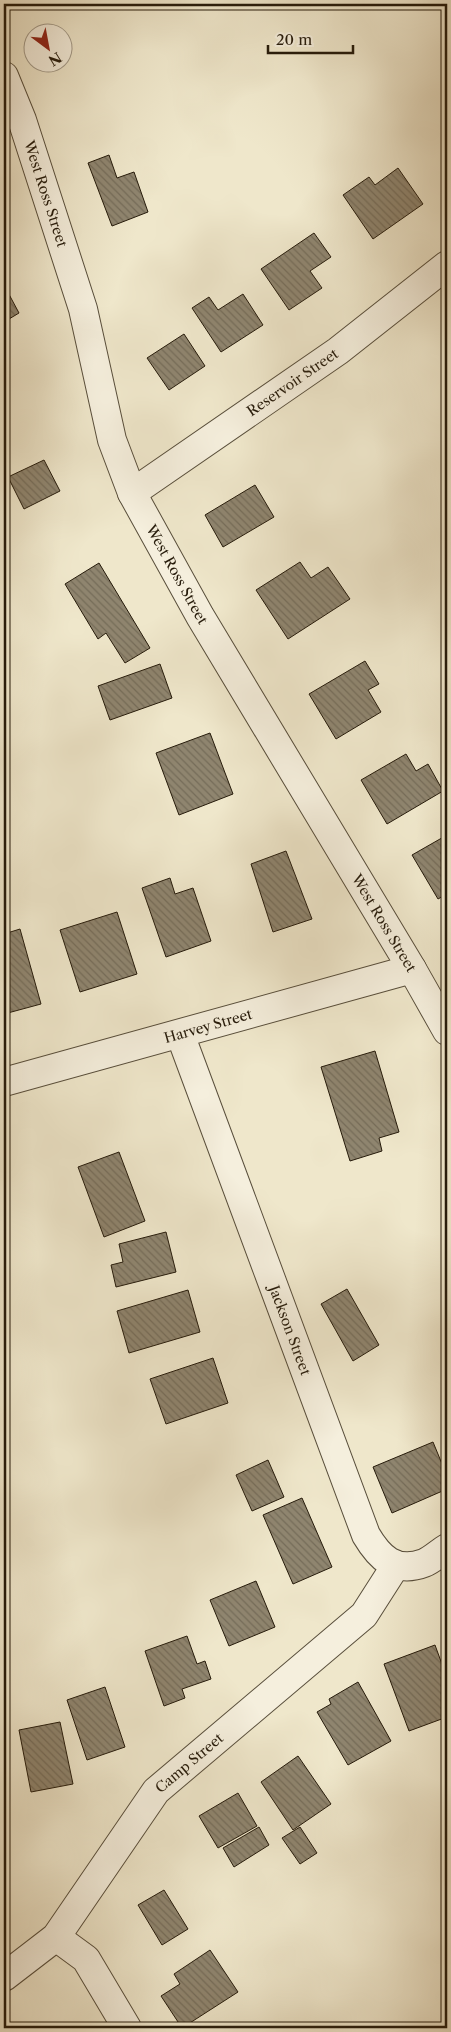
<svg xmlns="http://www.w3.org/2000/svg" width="451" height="2032" font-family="'Libre Caslon Text',serif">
<defs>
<pattern id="building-back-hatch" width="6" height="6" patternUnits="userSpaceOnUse" patternTransform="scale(1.25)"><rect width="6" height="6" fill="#8f856f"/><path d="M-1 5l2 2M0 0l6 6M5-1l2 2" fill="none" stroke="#756c59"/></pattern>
</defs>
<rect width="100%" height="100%" fill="#efe7cb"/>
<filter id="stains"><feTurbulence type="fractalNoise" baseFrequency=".004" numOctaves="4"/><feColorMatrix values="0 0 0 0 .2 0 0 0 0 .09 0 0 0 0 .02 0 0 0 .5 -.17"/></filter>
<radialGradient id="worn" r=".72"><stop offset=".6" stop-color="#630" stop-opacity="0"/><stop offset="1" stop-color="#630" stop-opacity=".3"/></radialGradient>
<!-- building -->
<path fill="url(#building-back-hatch)" stroke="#261b0b" d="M 109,155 L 117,178 L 134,172 L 148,212 L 112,226 L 88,163 Z
M 398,168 L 423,204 L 373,239 L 343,195 L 369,177 L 375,185 Z
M 314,233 L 331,257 L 310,271 L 322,288 L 289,310 L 261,269 Z
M 4,285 L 19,313 L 4,322 Z
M 243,294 L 263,325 L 221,352 L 192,308 L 209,297 L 218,310 Z
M 184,334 L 205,366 L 169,390 L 147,358 Z
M 44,460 L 60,491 L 24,509 L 8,477 Z
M 255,485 L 274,517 L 223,547 L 205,515 Z
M 300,562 L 311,578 L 328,567 L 350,599 L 288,639 L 256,590 Z
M 99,563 L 150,648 L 125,663 L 106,633 L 98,639 L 65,584 Z
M 365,661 L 379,684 L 368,690 L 381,712 L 336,739 L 309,694 Z
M 160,664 L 172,698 L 110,720 L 98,686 Z
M 210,733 L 233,794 L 179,815 L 156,753 Z
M 406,754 L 416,771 L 428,764 L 443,791 L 387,824 L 361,780 Z
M 447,835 L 447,894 L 438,899 L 412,855 Z
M 286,851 L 312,919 L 273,932 L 251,864 Z
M 170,878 L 175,894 L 193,888 L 211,941 L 166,957 L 142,888 Z
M 117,912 L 137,974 L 80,992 L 60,930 Z
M 20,929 L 41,1004 L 4,1014 L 4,934 Z
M 375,1051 L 399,1132 L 379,1138 L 382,1151 L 350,1161 L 321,1067 Z
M 119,1152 L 145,1221 L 104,1237 L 78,1167 Z
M 166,1232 L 176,1272 L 116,1287 L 111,1265 L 123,1262 L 119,1244 Z
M 347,1289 L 379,1345 L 353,1361 L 321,1304 Z
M 188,1290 L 200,1332 L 129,1353 L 117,1311 Z
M 213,1358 L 228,1403 L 166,1424 L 150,1379 Z
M 433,1442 L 447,1476 L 447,1489 L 392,1513 L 373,1467 Z
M 268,1460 L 284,1497 L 252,1511 L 236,1475 Z
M 302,1498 L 332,1567 L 293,1584 L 263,1515 Z
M 256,1581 L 275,1627 L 229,1646 L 210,1600 Z
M 187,1636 L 197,1664 L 205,1661 L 211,1679 L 182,1689 L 185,1698 L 164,1706 L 145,1651 Z
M 435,1645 L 447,1678 L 447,1717 L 409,1731 L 384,1664 Z
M 358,1682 L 391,1741 L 348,1765 L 317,1712 L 331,1704 L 329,1699 Z
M 105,1687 L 125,1747 L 87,1760 L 67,1700 Z
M 60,1722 L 73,1784 L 31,1792 L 19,1730 Z
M 298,1756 L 331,1804 L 293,1830 L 261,1782 Z
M 238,1793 L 257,1826 L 218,1848 L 199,1816 Z
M 259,1827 L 269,1845 L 234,1867 L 223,1848 Z
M 300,1827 L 317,1853 L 300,1864 L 282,1838 Z
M 164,1890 L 188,1929 L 162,1945 L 138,1905 Z
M 210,1950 L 238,1992 L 182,2028 L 161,1996 L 180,1984 L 174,1974 Z"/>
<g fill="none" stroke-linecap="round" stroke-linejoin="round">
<!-- minor casing -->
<g stroke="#584e3b" stroke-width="30">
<g id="minor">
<path id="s1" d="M 132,493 L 338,351 L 447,265"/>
<path d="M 412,969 L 447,1031"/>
<path id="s2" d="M 180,1034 L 366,1535 C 379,1557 395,1574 424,1563 C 432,1560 440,1552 447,1548"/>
<path d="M 56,1937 L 86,1959 L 127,2028"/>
<path id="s3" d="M 4,1977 L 56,1937 L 156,1791 L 364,1615 L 396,1565"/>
</g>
</g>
<!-- tertiary casing -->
<g stroke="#584e3b" stroke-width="30">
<g id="tertiary">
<path id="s4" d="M 4,76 L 22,120 L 83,309 L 112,440 L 132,493 L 200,616 L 412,969 L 4,1082"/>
</g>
</g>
<!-- minor -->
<use href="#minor" stroke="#f5efdd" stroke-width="28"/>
<!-- tertiary -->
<use href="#tertiary" stroke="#f5efdd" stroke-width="28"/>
</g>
<g text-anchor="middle" stroke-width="4" stroke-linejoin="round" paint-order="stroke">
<!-- street labels -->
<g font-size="14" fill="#261b0b" stroke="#f5efdd">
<text dy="5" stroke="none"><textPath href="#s4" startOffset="125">West Ross Street</textPath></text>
<text dy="5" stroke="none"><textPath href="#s1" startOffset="195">Reservoir Street</textPath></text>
<text dy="5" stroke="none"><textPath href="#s4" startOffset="530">West Ross Street</textPath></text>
<text transform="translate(384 923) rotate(59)" y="5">West Ross Street</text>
<text transform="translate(208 1026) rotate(-16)" y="5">Harvey Street</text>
<text dy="5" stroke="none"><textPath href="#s2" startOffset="316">Jackson Street</textPath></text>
<text dy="5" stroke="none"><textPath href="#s3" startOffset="286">Camp Street</textPath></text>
</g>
</g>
<!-- margin -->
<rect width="451" height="2032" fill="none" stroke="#efe7cb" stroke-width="20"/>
<rect x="5" y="5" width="441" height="2022" fill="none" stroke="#261b0b" stroke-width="2.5"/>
<rect x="10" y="10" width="431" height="2012" fill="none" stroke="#261b0b"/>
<!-- north arrow -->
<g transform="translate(48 48) rotate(148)"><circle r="24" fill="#f5efdd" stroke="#a29a89"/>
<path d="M0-4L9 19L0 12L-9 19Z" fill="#8f2418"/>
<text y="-8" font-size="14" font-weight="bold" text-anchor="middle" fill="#261b0b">N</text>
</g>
<!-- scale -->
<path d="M268 45v8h85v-8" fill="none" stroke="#261b0b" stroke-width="2.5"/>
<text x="276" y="45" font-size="15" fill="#261b0b" stroke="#f5efdd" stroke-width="4" paint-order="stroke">20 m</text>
<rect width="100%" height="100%" filter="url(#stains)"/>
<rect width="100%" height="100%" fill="url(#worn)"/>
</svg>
